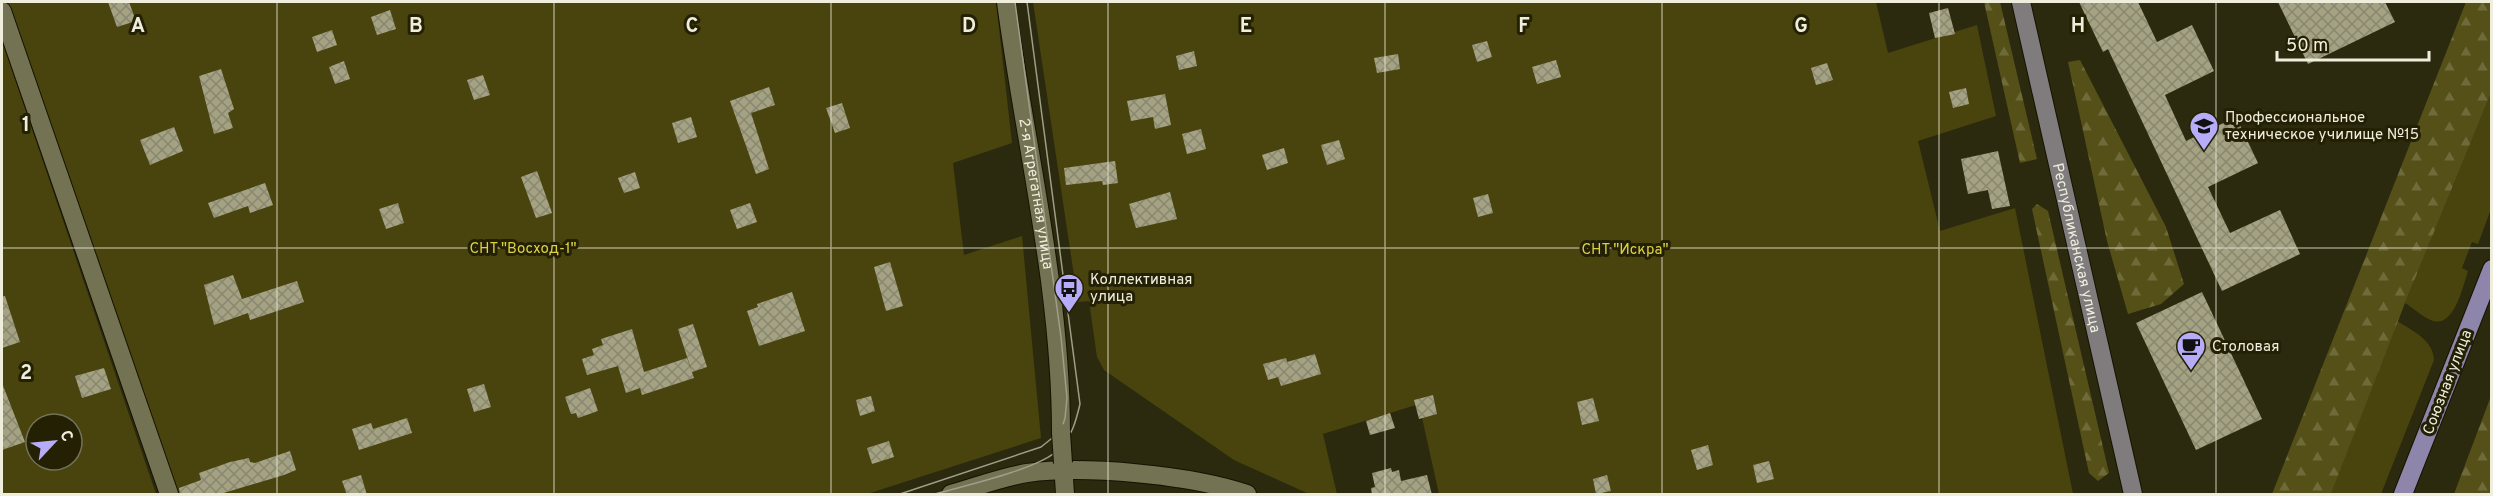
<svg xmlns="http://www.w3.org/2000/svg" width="2493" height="496" font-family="Overpass,sans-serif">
<defs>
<pattern id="forest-firs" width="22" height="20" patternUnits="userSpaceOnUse" patternTransform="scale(1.5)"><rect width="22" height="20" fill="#555018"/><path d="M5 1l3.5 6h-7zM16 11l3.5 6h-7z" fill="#6e6a39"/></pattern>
<pattern id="building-cross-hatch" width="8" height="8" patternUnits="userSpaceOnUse" patternTransform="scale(1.5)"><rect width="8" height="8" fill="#a4a283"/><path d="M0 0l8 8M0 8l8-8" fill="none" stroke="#888770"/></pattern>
</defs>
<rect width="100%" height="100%" fill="#2c2a0e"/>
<!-- green -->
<path fill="#49440e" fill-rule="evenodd" d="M 6,2 L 996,2 L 1012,143 L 953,163 L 964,255 L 1022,236 L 1041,438 L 867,494 L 178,494 Z
M 1033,2 L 1876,2 L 1888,53 L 1977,25 L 1996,116 L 1918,141 L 1940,231 L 2015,208 L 2073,494 L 1439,494 L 1419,404 L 1323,434 L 1337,494 L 1309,494 L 1234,460 L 1104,370 L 1097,357 L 1089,301 L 1078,302 Z
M 2,41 L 156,494 L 2,494 ZM 36,424 L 72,424 L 72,460 L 36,460 Z
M 2491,93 L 2491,209 L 2478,244 L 2472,242 L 2462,268 L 2468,271 C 2463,285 2455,327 2433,321 C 2424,318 2413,308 2405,303 Z
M 2397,321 C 2413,331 2433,340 2434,360 L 2381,494 L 2331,494 Z"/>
<!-- forest -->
<path fill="url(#forest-firs)" d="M 1984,2 L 2000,2 L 2037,159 L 2020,163 Z
M 2466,2 L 2491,2 L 2491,93 L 2405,303 L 2331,494 L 2272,494 Z
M 2080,60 L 2166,227 L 2184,284 L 2161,304 L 2128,314 L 2107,241 L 2068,62 Z
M 2037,204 L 2048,211 L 2109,473 L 2098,481 L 2089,473 L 2032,209 Z
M 2491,396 L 2491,494 L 2454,494 Z"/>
<!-- building -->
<path fill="url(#building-cross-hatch)" d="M 108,2 L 129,2 L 136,21 L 117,27 Z
M 2079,2 L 2138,2 L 2157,42 L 2192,25 L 2214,71 L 2165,95 L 2186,141 L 2236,117 L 2258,163 L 2208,187 L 2230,233 L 2280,210 L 2300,254 L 2222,291 L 2108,49 L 2103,52 Z
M 2278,2 L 2385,2 L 2395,22 L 2308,64 Z
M 1948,8 L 1955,34 L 1935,38 L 1929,13 Z
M 390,10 L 396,29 L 377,35 L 371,17 Z
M 332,30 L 337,45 L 317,52 L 312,37 Z
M 1487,41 L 1492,57 L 1477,62 L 1472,45 Z
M 1194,51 L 1197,66 L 1179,70 L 1176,56 Z
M 1398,54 L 1400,69 L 1377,73 L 1374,58 Z
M 1556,60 L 1561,77 L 1537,84 L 1532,67 Z
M 344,61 L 350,79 L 335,84 L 329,67 Z
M 1827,63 L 1833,80 L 1816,85 L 1811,68 Z
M 221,69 L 234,109 L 228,113 L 233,128 L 214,134 L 199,76 Z
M 483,75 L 490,95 L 474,100 L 467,80 Z
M 769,87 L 775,105 L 751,113 L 769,169 L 756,174 L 730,101 Z
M 1966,88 L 1969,104 L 1953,108 L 1949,92 Z
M 1165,94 L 1171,125 L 1155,129 L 1153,117 L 1131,121 L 1127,101 Z
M 842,103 L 850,128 L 835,133 L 826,108 Z
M 691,117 L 697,137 L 678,143 L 672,123 Z
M 174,127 L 183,151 L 150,165 L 140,140 Z
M 1201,129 L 1206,149 L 1187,154 L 1182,134 Z
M 1339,140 L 1345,159 L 1327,165 L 1321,145 Z
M 1284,148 L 1288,163 L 1267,170 L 1262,155 Z
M 1998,151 L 2010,206 L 1992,209 L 1988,190 L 1968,194 L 1961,159 Z
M 1115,161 L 1118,183 L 1103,185 L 1102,181 L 1066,185 L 1064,168 Z
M 537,171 L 552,213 L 536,218 L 521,177 Z
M 635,172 L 640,188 L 624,193 L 618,178 Z
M 265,183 L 273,205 L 250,213 L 248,206 L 214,218 L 208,203 Z
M 1170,192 L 1177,219 L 1136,228 L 1129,204 Z
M 1488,194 L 1493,213 L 1478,217 L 1473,198 Z
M 398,203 L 404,223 L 386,229 L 379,209 Z
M 750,203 L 757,222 L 737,229 L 730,210 Z
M 890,262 L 903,306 L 886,311 L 874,267 Z
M 233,275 L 242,299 L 297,281 L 304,302 L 250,320 L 248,313 L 214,325 L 204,285 Z
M 792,292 L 805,331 L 759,346 L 747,311 L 758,307 L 757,304 Z
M 2202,292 L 2262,419 L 2196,450 L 2136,323 Z
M 2,296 L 5,296 L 20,342 L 2,348 Z
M 693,324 L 707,367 L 692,372 L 678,329 Z
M 632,329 L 644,372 L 687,358 L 694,378 L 642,395 L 640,388 L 626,393 L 618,366 L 587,375 L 582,359 L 594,355 L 592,349 L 603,345 L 601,339 Z
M 1315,354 L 1321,374 L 1281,386 L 1278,377 L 1268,380 L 1263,364 L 1286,358 L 1287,362 Z
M 104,368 L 111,389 L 82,398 L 75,376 Z
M 2,383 L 25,442 L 2,450 Z
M 484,384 L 491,407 L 474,412 L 467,389 Z
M 590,388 L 598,411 L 578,418 L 576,413 L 571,414 L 565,397 Z
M 1433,395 L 1437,414 L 1419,419 L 1414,400 Z
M 871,396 L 875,411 L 860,416 L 856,400 Z
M 1593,398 L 1599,421 L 1582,425 L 1577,402 Z
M 1390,413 L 1395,428 L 1370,435 L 1366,421 Z
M 407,418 L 412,433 L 359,450 L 352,429 L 371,423 L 373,429 Z
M 889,441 L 894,457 L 872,464 L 867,448 Z
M 1708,445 L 1713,465 L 1697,470 L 1691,450 Z
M 290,451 L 296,470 L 284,475 L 217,495 L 180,495 L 179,488 L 201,480 L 199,473 L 230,462 L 249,458 L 250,462 L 255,463 Z
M 1769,461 L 1774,479 L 1757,483 L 1753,465 Z
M 1391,468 L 1392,472 L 1399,470 L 1401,481 L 1427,475 L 1432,495 L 1372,495 L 1371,488 L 1375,487 L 1372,473 Z
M 361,475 L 367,495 L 347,495 L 342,481 Z
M 1607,475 L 1611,491 L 1596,494 L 1593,479 Z"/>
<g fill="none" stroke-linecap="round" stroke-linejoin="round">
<!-- street casing -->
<g stroke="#151200" stroke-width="20">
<g id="street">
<path id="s1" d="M 1006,2 C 1025,145 1061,287 1061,433"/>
<path d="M 2,11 L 169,494"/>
<path d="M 1063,463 L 1065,494"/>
<path d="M 951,494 C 976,487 1002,477 1027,473 C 1085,465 1191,475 1247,494"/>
</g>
</g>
<!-- secondary casing -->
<g stroke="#151200" stroke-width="20">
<g id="secondary">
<path id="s2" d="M 2021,2 L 2133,494"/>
</g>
</g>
<!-- primary casing -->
<g stroke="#151200" stroke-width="20">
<path id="primary" d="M 2403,494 L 2492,269"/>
</g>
<!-- street -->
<use href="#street" stroke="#737253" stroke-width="18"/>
<!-- secondary -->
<use href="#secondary" stroke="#807c7e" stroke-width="18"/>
<!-- primary -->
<use href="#primary" stroke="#8d85aa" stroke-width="18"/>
<!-- tram -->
<path stroke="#9f9e89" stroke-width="1.5" d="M 900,494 L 1041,447 L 1061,431 L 1065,418 L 1067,398 L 1061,337 L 1015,2
M 935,494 C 964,486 1039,469 1058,450 C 1072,437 1076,421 1080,404 L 1027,2"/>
<!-- street-bridge casing -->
<g stroke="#151200" stroke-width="20" stroke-linecap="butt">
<path id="street-bridge" d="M 1061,433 L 1063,463"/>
</g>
<!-- street-bridge -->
<use href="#street-bridge" stroke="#737253" stroke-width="18"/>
</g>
<!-- grid -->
<path fill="none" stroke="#efeedd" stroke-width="1.5" stroke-opacity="0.55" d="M 277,2 L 277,494M 554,2 L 554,494M 831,2 L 831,494M 1108,2 L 1108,494M 1385,2 L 1385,494M 1662,2 L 1662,494M 1939,2 L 1939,494M 2216,2 L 2216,494M 2,248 L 2492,248"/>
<!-- icons -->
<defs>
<g id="university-pin" transform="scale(1.5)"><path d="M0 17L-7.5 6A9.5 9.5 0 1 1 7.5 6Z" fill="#b6acf8" stroke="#232004"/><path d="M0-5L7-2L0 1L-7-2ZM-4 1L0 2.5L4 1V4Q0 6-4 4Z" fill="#111"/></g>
<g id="bus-pin" transform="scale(1.5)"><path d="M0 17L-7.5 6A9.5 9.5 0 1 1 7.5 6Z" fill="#b6acf8" stroke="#232004"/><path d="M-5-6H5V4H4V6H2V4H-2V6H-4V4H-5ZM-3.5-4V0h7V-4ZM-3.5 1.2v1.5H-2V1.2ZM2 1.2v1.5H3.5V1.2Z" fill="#111"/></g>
<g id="cafe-pin" transform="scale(1.5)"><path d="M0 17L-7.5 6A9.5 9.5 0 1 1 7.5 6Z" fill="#b6acf8" stroke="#232004"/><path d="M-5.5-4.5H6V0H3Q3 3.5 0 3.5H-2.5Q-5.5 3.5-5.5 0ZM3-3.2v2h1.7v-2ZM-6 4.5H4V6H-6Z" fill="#111"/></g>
</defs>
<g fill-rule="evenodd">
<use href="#university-pin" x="2204" y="126"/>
<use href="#bus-pin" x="1069" y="288"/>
<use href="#cafe-pin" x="2191" y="346"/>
</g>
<g text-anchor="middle" stroke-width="6" stroke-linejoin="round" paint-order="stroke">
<!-- poi labels -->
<g font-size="15" fill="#efeedd" stroke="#232004" text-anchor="start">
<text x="2225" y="122">Профессиональное<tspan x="2225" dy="17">техническое училище №15</tspan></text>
<text x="1090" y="284">Коллективная<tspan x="1090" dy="17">улица</tspan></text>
<text x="2212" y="351">Столовая</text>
</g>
<!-- street labels -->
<g font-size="15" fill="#efeedd" stroke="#232004">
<text dy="5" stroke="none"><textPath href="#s1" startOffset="194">2-я Агрегатная улица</textPath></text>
<text dy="5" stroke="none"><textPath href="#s2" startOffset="252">Республиканская улица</textPath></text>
<text transform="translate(2447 382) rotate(-69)" y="5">Союзная улица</text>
</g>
<!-- park labels -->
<g font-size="15" fill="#ddd143" stroke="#232004">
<text x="523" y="253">СНТ "Восход-1"</text>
<text x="1625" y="254">СНТ "Искра"</text>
</g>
</g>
<g font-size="20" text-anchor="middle" font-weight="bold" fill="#efeedd" stroke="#232004" stroke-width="6" stroke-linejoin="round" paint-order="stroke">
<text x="138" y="32">A</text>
<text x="416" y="32">B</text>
<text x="692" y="32">C</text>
<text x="969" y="32">D</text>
<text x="1246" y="32">E</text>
<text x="1524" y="32">F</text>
<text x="1801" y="32">G</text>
<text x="2078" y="32">H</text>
<text x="26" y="131">1</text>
<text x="26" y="379">2</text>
</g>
<!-- border -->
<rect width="2493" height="496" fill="none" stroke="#efeedd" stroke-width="6"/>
<!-- north arrow -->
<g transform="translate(54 442) rotate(64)"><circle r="28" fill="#232004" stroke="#75725b" stroke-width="1.5"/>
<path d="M0-4.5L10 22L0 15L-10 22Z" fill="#b6acf8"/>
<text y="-9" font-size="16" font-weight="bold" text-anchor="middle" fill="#efeedd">С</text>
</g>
<!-- scale -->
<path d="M2277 51v9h152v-9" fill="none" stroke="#efeedd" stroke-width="3"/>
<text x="2286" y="51" font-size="18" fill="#efeedd" stroke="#232004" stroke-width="4.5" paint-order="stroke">50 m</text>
</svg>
